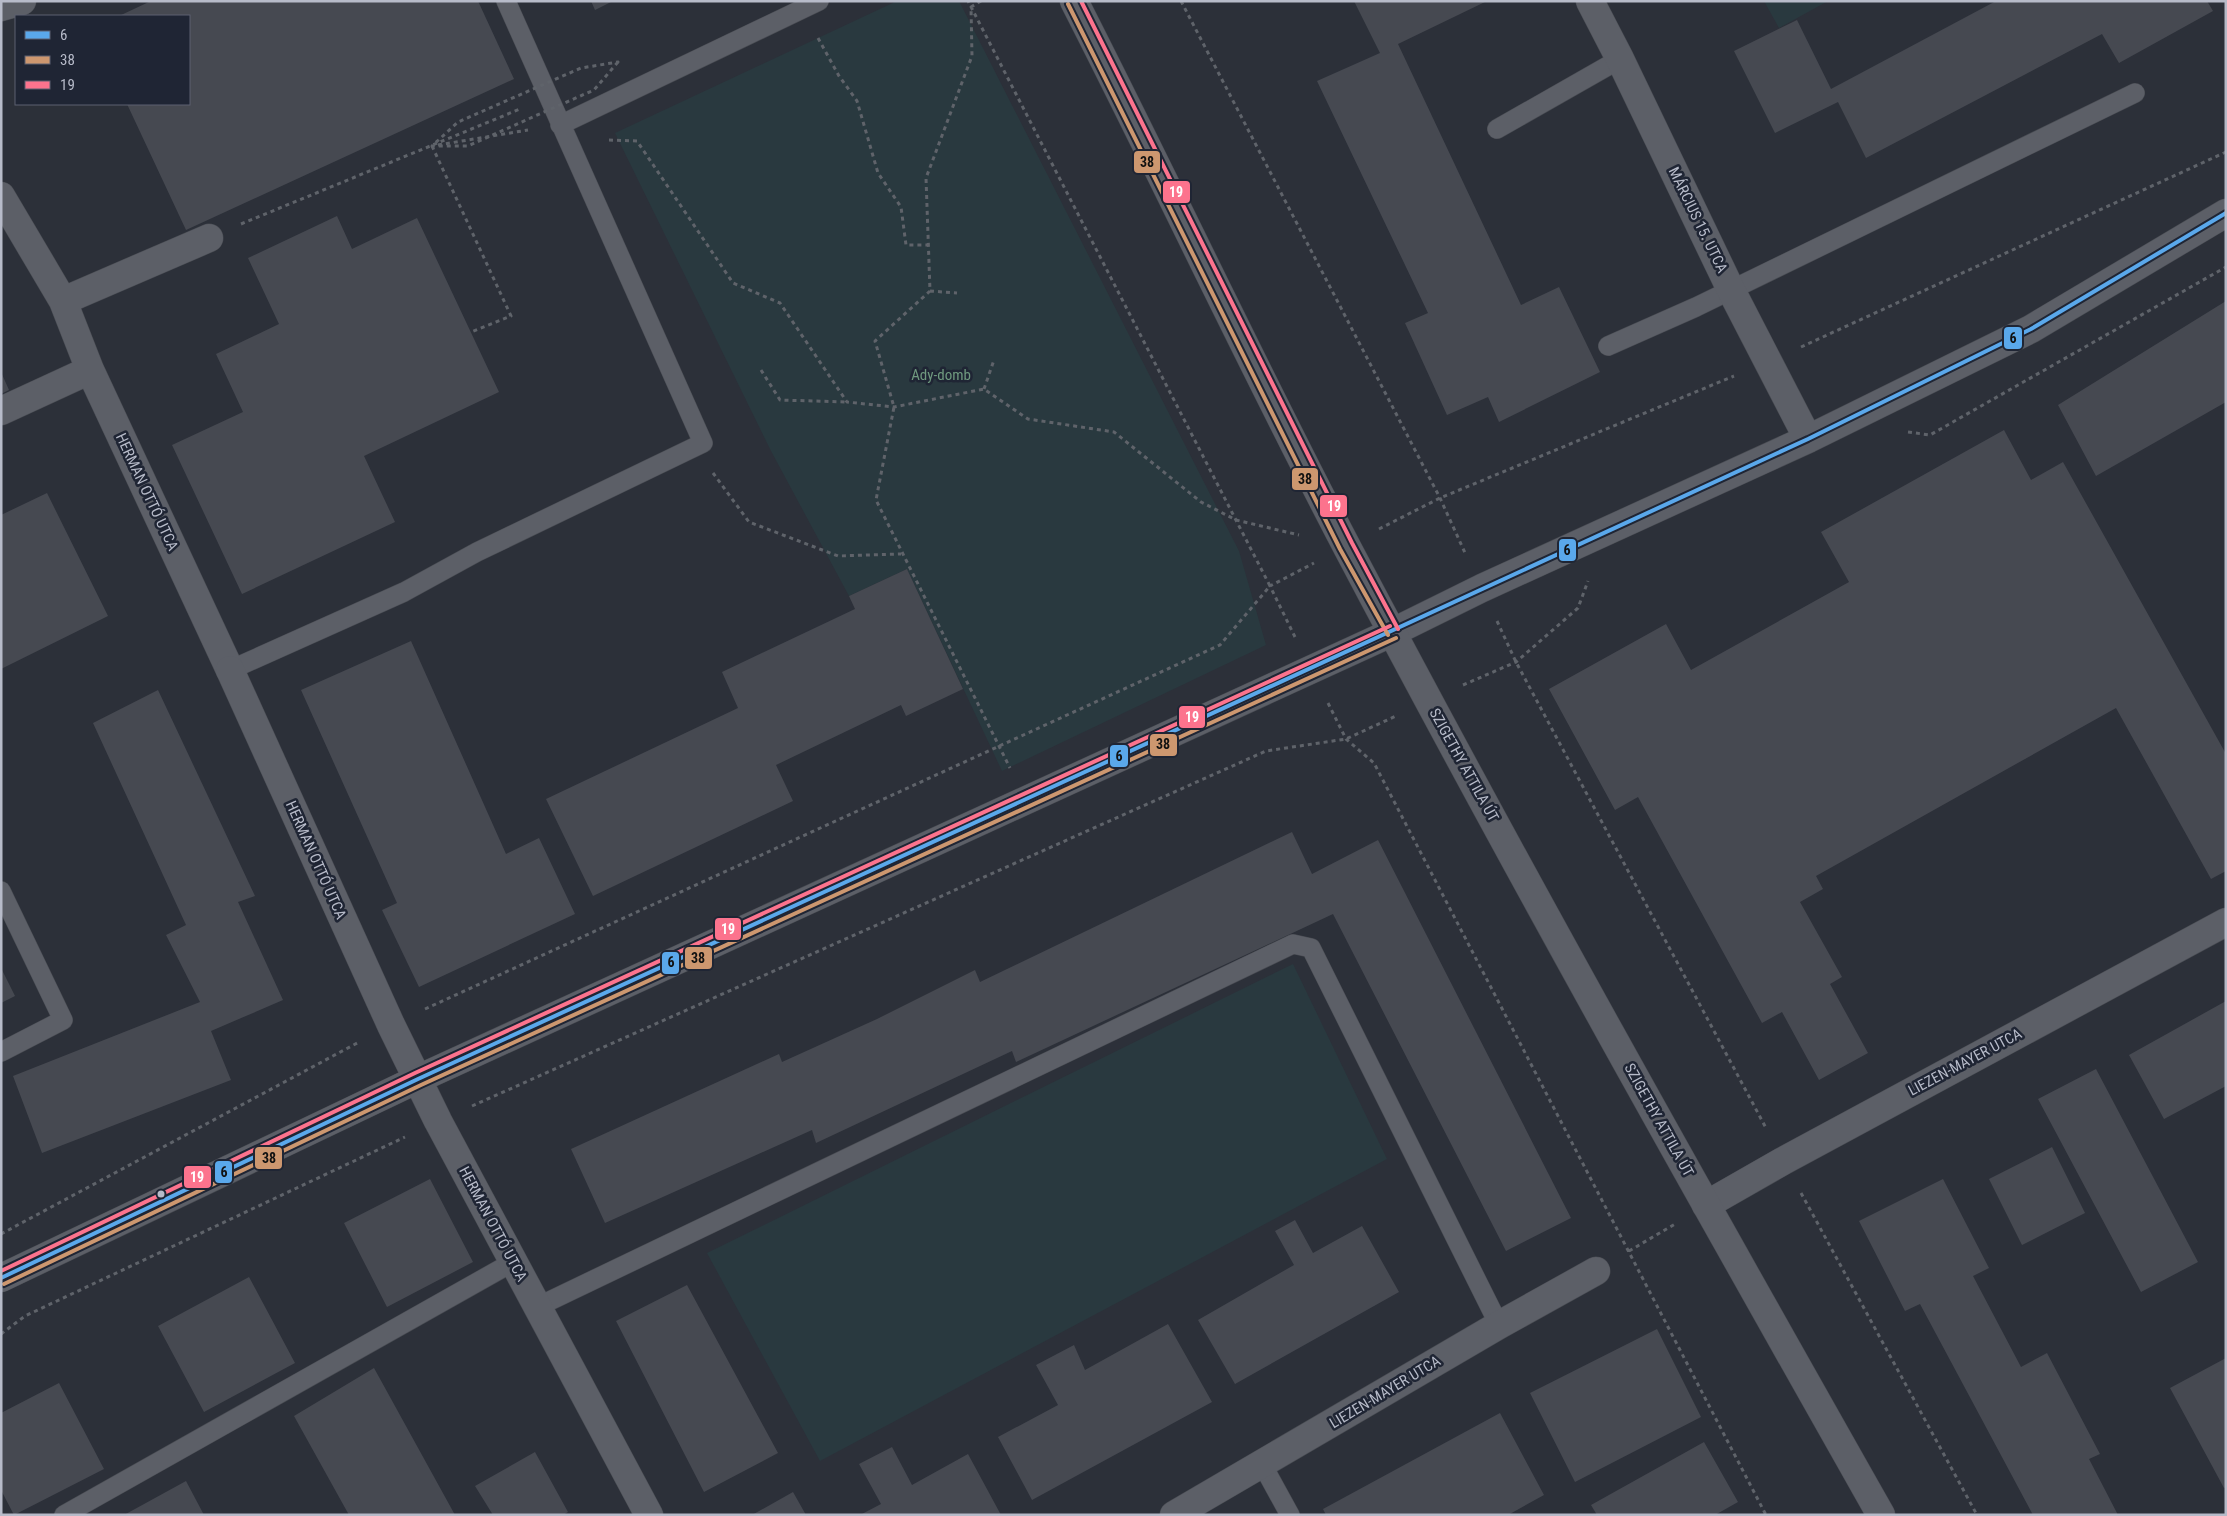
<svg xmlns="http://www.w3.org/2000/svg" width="2227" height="1516" font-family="'Roboto Condensed',sans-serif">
<rect width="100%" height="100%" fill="#2c3039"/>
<!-- green -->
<path fill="#29393f" d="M 897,1 L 959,1 L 1239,551 L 1266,645 L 1002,771 L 907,569 L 849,596 L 771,451 L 615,133 Z
M 1764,1 L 1828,1 L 1779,28 Z
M 1293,964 L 1387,1159 L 820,1461 L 707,1253 Z"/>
<!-- building -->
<path fill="#464951" d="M 151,1 L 478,1 L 514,79 L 186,230 L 127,104 L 189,104 L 189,16 L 119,16 Z
M 591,1 L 613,1 L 595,10 Z
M 1354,1 L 1487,1 L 1398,44 L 1521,305 L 1559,287 L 1600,372 L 1499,422 L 1488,397 L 1447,415 L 1405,323 L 1428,313 L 1317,81 L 1380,53 Z
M 1996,1 L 2207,1 L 2213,11 L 2119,63 L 2102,34 L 1866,158 L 1838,102 L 1775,133 L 1734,51 L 1797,20 L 1831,89 Z
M 337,216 L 352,249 L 417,218 L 499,392 L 364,456 L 395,522 L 242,594 L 172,445 L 243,412 L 216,354 L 279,324 L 248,258 Z
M 2226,301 L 2226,402 L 2096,476 L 2058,405 Z
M 1,372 L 9,390 L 1,394 Z
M 2004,430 L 2031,480 L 2063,462 L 2226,754 L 2226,871 L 2211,879 L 2116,708 L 1816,876 L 1823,889 L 1800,902 L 1842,977 L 1830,984 L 1868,1053 L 1819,1080 L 1782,1012 L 1762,1023 L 1638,797 L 1615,810 L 1549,689 L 1666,624 L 1691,670 L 1849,582 L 1821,532 Z
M 47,493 L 108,616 L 1,669 L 1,515 Z
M 907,569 L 963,689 L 906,716 L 901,705 L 776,765 L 793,801 L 593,896 L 546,799 L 738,708 L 722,672 L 855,609 L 849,596 Z
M 411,641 L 506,854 L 539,838 L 575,914 L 419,987 L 382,910 L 397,903 L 301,690 Z
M 158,690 L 255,896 L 238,902 L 283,1000 L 211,1031 L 231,1080 L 42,1153 L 13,1076 L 200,1002 L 166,935 L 186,925 L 93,723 Z
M 1292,832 L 1312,874 L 1378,840 L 1571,1218 L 1506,1251 L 1333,914 L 1016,1062 L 1012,1051 L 816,1143 L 812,1130 L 605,1223 L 571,1149 L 779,1054 L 782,1062 L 877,1019 L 975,970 L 980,982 Z
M 1,968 L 15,996 L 1,1003 Z
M 2226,1001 L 2226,1086 L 2164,1119 L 2129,1055 Z
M 2096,1069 L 2198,1262 L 2141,1292 L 2038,1099 Z
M 2052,1147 L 2085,1213 L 2022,1245 L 1989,1179 Z
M 430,1179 L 473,1262 L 387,1307 L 344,1223 Z
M 1943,1179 L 1989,1268 L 1973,1276 L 2021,1367 L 2047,1353 L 2100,1454 L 2089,1459 L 2118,1515 L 2033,1515 L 1920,1304 L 1905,1311 L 1859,1221 Z
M 1295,1220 L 1313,1253 L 1362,1226 L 1399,1292 L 1235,1384 L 1198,1320 L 1294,1265 L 1275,1231 Z
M 249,1277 L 295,1363 L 204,1412 L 158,1326 Z
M 687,1285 L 778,1453 L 704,1492 L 616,1321 Z
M 1168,1324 L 1212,1402 L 1032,1500 L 998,1437 L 1058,1405 L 1036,1365 L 1074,1345 L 1085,1370 Z
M 1657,1329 L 1701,1417 L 1575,1482 L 1530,1393 Z
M 2226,1358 L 2226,1487 L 2224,1488 L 2170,1388 Z
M 374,1368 L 455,1515 L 349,1515 L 294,1416 Z
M 59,1383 L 104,1469 L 14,1515 L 1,1490 L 1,1413 Z
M 1500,1413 L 1544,1495 L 1508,1515 L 1326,1515 L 1323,1509 Z
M 1704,1442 L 1738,1502 L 1715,1515 L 1597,1515 L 1591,1505 Z
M 892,1447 L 912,1485 L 968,1454 L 1001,1515 L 860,1515 L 881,1504 L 859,1464 Z
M 535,1452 L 568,1512 L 563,1515 L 493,1515 L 475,1486 Z
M 186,1481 L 204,1515 L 124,1515 Z
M 793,1492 L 806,1515 L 752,1515 Z"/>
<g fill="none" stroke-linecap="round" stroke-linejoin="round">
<!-- service casing -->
<g stroke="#484b52" stroke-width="20">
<path id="service" d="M 560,125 L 819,1
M 1497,129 L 1620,59
M 1608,346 L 1696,307 L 2135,93
M 230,670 L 404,592 L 477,552 L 703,443 L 506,1
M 1,891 L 63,1020 L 1,1052
M 537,1307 L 1293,944 L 1311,948 L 1499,1325
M 1262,1464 L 1290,1515
M 64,1515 L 513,1262"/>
</g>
<!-- pedestrian casing -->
<g stroke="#484b52" stroke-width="29">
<path id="pedestrian" d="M 1,196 L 63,301 L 90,370 L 230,670
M 63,301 L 209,238
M 1,411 L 90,370"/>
</g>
<!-- minor casing -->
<g stroke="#484b52" stroke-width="29">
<path id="minor" d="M 1590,1 L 1620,59 L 1731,290 L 1808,439
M 1,7 L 22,1
M 230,670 L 391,1025 L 438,1121 L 649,1515
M 1706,1205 L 1783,1161 L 2226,922
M 1,1278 L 418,1079 L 1393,632 L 1482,588 L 1808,439 L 2031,329 L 2226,213
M 1174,1515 L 1499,1325 L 1596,1271"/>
</g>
<!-- tertiary casing -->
<g stroke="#484b52" stroke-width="29">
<path id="tertiary" d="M 1074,1 C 1167,183 1253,368 1348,549 C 1519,874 1700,1195 1881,1515"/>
</g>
<!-- path -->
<path stroke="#5f636a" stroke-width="3" stroke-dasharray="4 4" stroke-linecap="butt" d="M 981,1 L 971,7 L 972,56 L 926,178 L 930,291 L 875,341 L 894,407 L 876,500 L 1010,768
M 1181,1 L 1440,498 L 1466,555
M 818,38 L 839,76 L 857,101 L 878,173 L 901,207 L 906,245 L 928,245
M 609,140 L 637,141 L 733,283 L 780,303 L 847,402 L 894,407 L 984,389 L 1028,419 L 1114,432 L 1201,502 L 1236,520 L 1299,535
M 438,145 L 528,130
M 432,146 L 511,316 L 471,332
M 241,224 L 520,109
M 930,291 L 957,293
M 1801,347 L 2226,152
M 761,370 L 780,400 L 846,402
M 984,389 L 994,360
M 1908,432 L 1930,435 L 2226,267
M 713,473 L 749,522 L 838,556 L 901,554
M 1379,529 L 1440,498 L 1734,376
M 1497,621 L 1516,662 L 1766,1128
M 1295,637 L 1270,586 L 1314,563
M 1463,685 L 1516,662 L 1578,608 L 1588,581
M 1328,703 L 1346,739 L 1374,763 L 1766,1515
M 425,1009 L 1220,645 L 1270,586 L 968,1
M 472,1106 L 1266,751 L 1346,739 L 1396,716
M 1801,1193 L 1977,1515
M 1,1234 L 359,1042
M 1629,1251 L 1675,1224
M 1,1334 L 25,1316 L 405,1137"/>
<!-- service -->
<use href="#service" stroke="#5c5f67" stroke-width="19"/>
<!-- pedestrian -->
<use href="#pedestrian" stroke="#5c5f67" stroke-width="28"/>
<!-- minor -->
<use href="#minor" stroke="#5c5f67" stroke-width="28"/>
<!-- tertiary -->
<use href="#tertiary" stroke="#5c5f67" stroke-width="28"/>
<!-- path-bridge -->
<path stroke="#5f636a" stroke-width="3" stroke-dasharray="4 4" stroke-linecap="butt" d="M 618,62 L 594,90 L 553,108 L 468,146 L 432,146 L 458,122 L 581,68 Z"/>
<!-- bus-1 casing -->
<g stroke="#1f2534" stroke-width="8">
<path id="bus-1" d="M 1,1278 L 418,1079 L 1808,439 L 2031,329 L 2226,213"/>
</g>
<!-- bus-2 casing -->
<g stroke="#1f2534" stroke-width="8">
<path id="bus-2" d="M 1068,4 L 1340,549 L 1388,635
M 4,1284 L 421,1085 L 1396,638"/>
</g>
<!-- bus-3 casing -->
<g stroke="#1f2534" stroke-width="8">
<path id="bus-3" d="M 1081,1 L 1352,543 L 1398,629
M 1,1271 L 415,1073 L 1390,626"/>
</g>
<!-- bus-1 -->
<use href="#bus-1" stroke="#5aa8eb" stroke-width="4"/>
<!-- bus-2 -->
<use href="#bus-2" stroke="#cd976f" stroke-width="4"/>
<!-- bus-3 -->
<use href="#bus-3" stroke="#fc738d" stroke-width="4"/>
</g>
<!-- markers -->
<circle fill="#b7bbc9" stroke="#1f2534" stroke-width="2" cx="161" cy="1194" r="4.5"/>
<g text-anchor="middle" stroke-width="5" stroke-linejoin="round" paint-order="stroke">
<!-- street labels -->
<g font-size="15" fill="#b7bbc9" stroke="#1f2534">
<text transform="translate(1698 220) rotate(64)" y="5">MÁRCIUS 15. UTCA</text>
<text transform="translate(147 492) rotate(65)" y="5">HERMAN OTTÓ UTCA</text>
<text transform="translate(1464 765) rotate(61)" y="5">SZIGETHY ATTILA ÚT</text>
<text transform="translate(316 860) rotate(66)" y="5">HERMAN OTTÓ UTCA</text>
<text transform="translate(1965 1062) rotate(-28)" y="5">LIEZEN-MAYER UTCA</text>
<text transform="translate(1659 1120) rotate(61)" y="5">SZIGETHY ATTILA ÚT</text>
<text transform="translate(493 1224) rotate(62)" y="5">HERMAN OTTÓ UTCA</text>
<text transform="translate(1385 1392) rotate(-31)" y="5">LIEZEN-MAYER UTCA</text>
</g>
<!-- park labels -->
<g font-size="15" fill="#6f997f" stroke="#1f2534">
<text x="941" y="380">Ady-domb</text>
</g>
</g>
<g stroke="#1f2534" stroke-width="2">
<rect x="1133" y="150" width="28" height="24" rx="5" fill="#cd976f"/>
<rect x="1162" y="180" width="29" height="24" rx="5" fill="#fc738d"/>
<rect x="2003" y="326" width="20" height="24" rx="5" fill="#5aa8eb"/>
<rect x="1291" y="467" width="28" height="24" rx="5" fill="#cd976f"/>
<rect x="1319" y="494" width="29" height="24" rx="5" fill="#fc738d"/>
<rect x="1558" y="538" width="19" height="24" rx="5" fill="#5aa8eb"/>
<rect x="1178" y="705" width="28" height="24" rx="5" fill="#fc738d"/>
<rect x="1149" y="733" width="29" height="24" rx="5" fill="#cd976f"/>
<rect x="1109" y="744" width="20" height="24" rx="5" fill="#5aa8eb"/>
<rect x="714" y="917" width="28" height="24" rx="5" fill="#fc738d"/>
<rect x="684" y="946" width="29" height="24" rx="5" fill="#cd976f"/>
<rect x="661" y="951" width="19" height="24" rx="5" fill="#5aa8eb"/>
<rect x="254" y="1146" width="29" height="24" rx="5" fill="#cd976f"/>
<rect x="214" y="1160" width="19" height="24" rx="5" fill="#5aa8eb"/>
<rect x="183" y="1165" width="29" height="24" rx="5" fill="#fc738d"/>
</g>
<g font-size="14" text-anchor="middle" font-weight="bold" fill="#fff">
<text x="1176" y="197">19</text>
<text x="1334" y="511">19</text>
<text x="1192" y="722">19</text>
<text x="728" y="934">19</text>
<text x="197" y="1182">19</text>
</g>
<g font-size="14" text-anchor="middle" font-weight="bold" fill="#111">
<text x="1147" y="167">38</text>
<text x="2013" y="343">6</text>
<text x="1305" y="484">38</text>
<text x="1567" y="555">6</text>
<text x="1163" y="749">38</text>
<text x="1119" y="761">6</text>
<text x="698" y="963">38</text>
<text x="671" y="967">6</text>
<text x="269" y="1163">38</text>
<text x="224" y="1177">6</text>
</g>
<!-- border -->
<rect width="2227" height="1516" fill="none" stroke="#b7bbc9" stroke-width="5"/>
<!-- legend -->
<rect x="15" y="15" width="175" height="90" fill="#1f2534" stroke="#5c6170"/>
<rect x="25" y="31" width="25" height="8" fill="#5aa8eb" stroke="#5c6170"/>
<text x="60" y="40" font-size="15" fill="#b7bbc9">6</text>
<rect x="25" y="56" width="25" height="8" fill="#cd976f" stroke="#5c6170"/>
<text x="60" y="65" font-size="15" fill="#b7bbc9">38</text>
<rect x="25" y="81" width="25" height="8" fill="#fc738d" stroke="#5c6170"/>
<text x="60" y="90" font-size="15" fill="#b7bbc9">19</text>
</svg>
